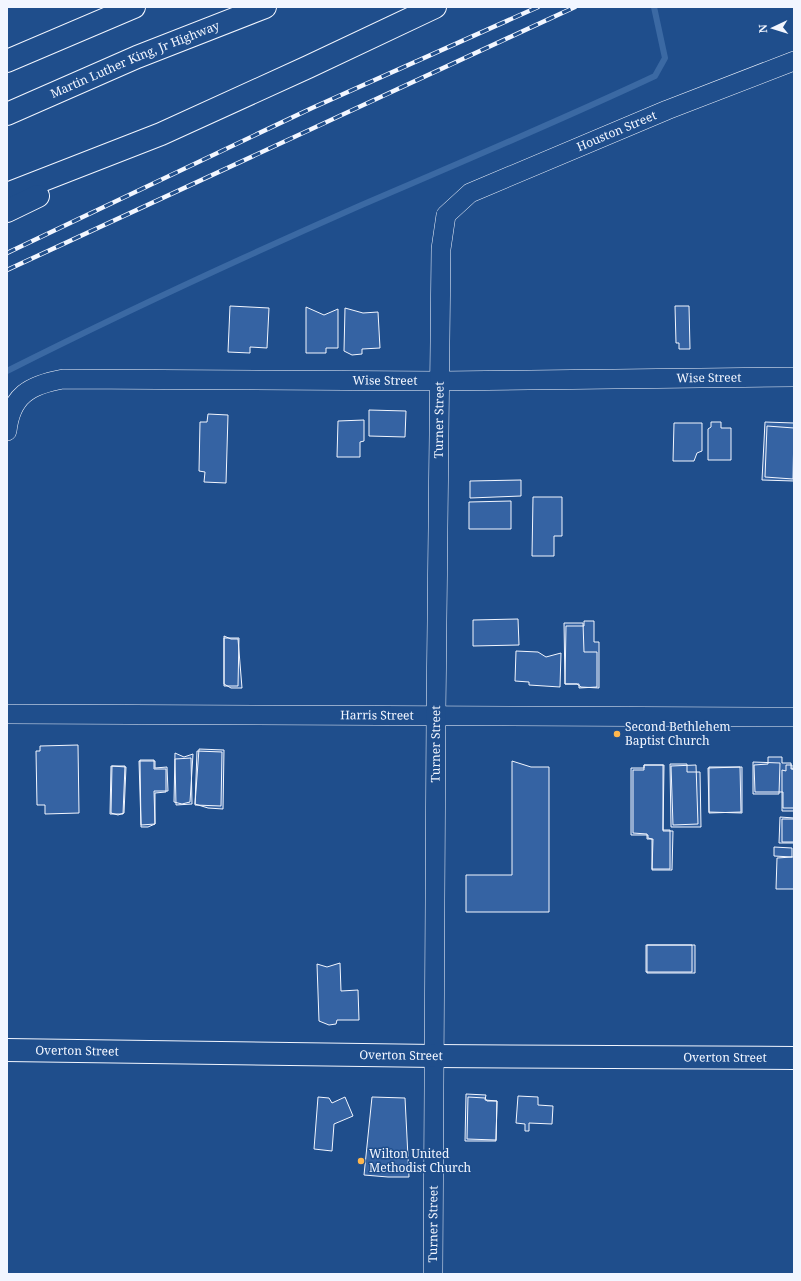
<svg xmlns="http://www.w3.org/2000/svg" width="801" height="1281" font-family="'Noto Serif',serif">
<rect width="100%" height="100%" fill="#1f4e8c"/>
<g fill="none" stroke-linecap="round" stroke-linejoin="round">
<!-- stream -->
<path stroke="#3b69a3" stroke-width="6" d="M 7,371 C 122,313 239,259 357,207 C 457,164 557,122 655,76 L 665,58 L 654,7"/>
</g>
<!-- building -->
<path fill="#3563a3" stroke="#f2f6ff" d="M 230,306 L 269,308 L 267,348 L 250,347 L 250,353 L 228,352 Z
M 675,306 L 689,306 L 690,349 L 679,349 L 679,343 L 676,343 Z
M 306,307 L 324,315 L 338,309 L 338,348 L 326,348 L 326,353 L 306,353 Z
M 345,308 L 363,313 L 378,312 L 380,348 L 362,349 L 362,354 L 352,355 L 344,351 Z
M 369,410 L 406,411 L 405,437 L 369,436 Z
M 208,414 L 228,415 L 226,483 L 204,482 L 205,472 L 199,471 L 200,422 L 207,422 Z
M 364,420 L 364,441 L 360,442 L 360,457 L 337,457 L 338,421 Z
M 711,422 L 721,422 L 721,428 L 731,428 L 731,460 L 708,460 L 708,429 L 711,427 Z
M 765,422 L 794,423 L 794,481 L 762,480 Z
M 674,423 L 702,423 L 702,451 L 697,453 L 694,461 L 673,461 Z
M 767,426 L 794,428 L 793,479 L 765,477 Z
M 521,480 L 521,496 L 470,498 L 470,481 Z
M 533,497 L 562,497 L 562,536 L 554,536 L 554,556 L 532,556 Z
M 511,501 L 511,529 L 469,529 L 469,502 Z
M 518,619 L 519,645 L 473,646 L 473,620 Z
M 584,621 L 594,621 L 594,642 L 599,642 L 599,688 L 581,687 L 577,684 L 565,684 L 566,626 L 584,626 Z
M 564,623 L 583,623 L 584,652 L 597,652 L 597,687 L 579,688 L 579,684 L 565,684 Z
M 224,636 L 231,639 L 238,639 L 242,688 L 231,688 L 224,684 Z
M 224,638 L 239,638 L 238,686 L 224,686 Z
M 516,651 L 538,652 L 546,657 L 561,653 L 560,687 L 529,685 L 529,682 L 515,681 Z
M 78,745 L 79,813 L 45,814 L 45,805 L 37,805 L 36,751 L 40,751 L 40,746 Z
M 199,749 L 224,750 L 223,809 L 208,808 L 195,804 Z
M 197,751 L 222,752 L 221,806 L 195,805 Z
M 175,753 L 184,757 L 193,754 L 190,802 L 182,804 L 174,802 Z
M 768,757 L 782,757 L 782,763 L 791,763 L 791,769 L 794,769 L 794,808 L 783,808 L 783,792 L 755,792 L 754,765 L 768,764 Z
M 191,758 L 192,804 L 176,805 L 175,759 Z
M 140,760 L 154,760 L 154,769 L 166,769 L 166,792 L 155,793 L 155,824 L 148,827 L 141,827 Z
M 139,761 L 155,761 L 155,768 L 167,767 L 168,791 L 154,791 L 155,824 L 141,825 Z
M 512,761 L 531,767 L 549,767 L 549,912 L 466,912 L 466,875 L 512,875 Z
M 753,762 L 780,763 L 779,794 L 753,794 Z
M 670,764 L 687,764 L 687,772 L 700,772 L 701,827 L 671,827 Z
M 644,765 L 664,765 L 663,831 L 673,831 L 672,870 L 652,870 L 653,839 L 647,839 L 647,834 L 633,833 L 633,770 L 644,770 Z
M 644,765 L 663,765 L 663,830 L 670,830 L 670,869 L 652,869 L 652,839 L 648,838 L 648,835 L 631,835 L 631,768 L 644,768 Z
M 696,765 L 698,824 L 673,825 L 671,766 Z
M 786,765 L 792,765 L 792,769 L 794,769 L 794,811 L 782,811 L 782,770 L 786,771 Z
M 111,766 L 125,766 L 123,814 L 110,814 Z
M 112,766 L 126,767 L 124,813 L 118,815 L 111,813 Z
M 709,767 L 742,767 L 742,813 L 709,812 Z
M 740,767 L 741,812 L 709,813 L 708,768 Z
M 780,817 L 794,818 L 794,843 L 779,843 Z
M 782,819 L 794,819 L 794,842 L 782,842 Z
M 774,847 L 792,848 L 792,857 L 774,856 Z
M 792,857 L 794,857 L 794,889 L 776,889 L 777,858 Z
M 646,945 L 692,945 L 692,972 L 646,972 Z
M 647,945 L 695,945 L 695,973 L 647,973 Z
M 340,963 L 341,991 L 358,990 L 359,1020 L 337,1020 L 336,1024 L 329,1025 L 319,1021 L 317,964 L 327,967 Z
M 466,1094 L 486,1095 L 485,1100 L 497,1101 L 496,1141 L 465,1141 Z
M 518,1096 L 538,1097 L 538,1105 L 553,1106 L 552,1124 L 529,1123 L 529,1131 L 525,1131 L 525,1124 L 516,1123 Z
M 318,1097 L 329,1098 L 332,1103 L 345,1097 L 353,1116 L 334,1124 L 332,1151 L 314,1149 Z
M 372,1097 L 405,1098 L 409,1177 L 388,1177 L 364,1175 Z
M 468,1097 L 485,1098 L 487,1101 L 497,1101 L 496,1140 L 467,1139 Z"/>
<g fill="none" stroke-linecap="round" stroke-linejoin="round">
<!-- street casing -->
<g stroke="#f2f6ff" stroke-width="20">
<g id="street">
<path id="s1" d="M 7,431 C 11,395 30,385 63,379 L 440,381 L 794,377"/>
<path id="s2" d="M 7,714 L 794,717"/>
<path id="s3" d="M 433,1274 L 436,714 L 441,249 L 446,215 L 470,193 L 667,110 L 794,61"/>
</g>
</g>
<!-- primary casing -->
<g stroke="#f2f6ff" stroke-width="24">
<g id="primary">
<path id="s4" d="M 7,1050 L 435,1056 L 794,1058"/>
</g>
</g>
<!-- highway casing -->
<g stroke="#f2f6ff" stroke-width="24">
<g id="highway">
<path d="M 7,61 L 134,7"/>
<path id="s5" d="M 7,114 L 137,57 L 265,7"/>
<path d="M 7,194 L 161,134 L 308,67 L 435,7"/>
<path d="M 7,211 L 38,196"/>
</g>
</g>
<!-- street -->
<use href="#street" stroke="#1f4e8c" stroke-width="19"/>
<!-- primary -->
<use href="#primary" stroke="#1f4e8c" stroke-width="22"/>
<!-- highway -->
<use href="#highway" stroke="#1f4e8c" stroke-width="22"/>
<!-- rail casing -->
<g stroke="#f2f6ff" stroke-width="4.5">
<path id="rail" d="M 7,253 L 312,108 L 538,7
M 7,270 L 575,7"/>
</g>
<!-- rail -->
<use href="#rail" stroke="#1f4e8c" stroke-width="3" stroke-dasharray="9" stroke-linecap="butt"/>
</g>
<!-- markers -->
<g fill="#ffb74d" stroke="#1f4e8c" stroke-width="1.5">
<circle cx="617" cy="734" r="4"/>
<circle cx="361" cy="1161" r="4"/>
</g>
<g text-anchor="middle" stroke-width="3" stroke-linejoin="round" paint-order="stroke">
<!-- street labels -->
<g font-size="12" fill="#f2f6ff" stroke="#1f4e8c">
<text dy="4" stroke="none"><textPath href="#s5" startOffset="139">Martin Luther King, Jr Highway</textPath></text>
<text dy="4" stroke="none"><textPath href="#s3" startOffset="1251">Houston Street</textPath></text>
<text dy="4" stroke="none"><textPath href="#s1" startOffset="730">Wise Street</textPath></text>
<text dy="4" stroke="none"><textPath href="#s1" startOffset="406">Wise Street</textPath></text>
<text dy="4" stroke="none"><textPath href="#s3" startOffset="854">Turner Street</textPath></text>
<text dy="4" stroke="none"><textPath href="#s2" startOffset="370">Harris Street</textPath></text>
<text dy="4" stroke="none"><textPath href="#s3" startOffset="530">Turner Street</textPath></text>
<text dy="4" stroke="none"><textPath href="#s4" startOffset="70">Overton Street</textPath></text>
<text dy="4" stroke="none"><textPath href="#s4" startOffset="394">Overton Street</textPath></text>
<text dy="4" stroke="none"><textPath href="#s4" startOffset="718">Overton Street</textPath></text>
<text dy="4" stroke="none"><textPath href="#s3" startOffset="50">Turner Street</textPath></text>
</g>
<!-- poi labels -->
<g font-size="12" fill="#f2f6ff" stroke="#1f4e8c" text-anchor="start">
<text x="625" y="731">Second Bethlehem<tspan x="625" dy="14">Baptist Church</tspan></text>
<text x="369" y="1158">Wilton United<tspan x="369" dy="14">Methodist Church</tspan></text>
</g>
</g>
<!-- border -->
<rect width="801" height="1281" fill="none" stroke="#f2f6ff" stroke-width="16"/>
<!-- north arrow -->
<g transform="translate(773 28) rotate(266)" stroke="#1f4e8c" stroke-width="3" paint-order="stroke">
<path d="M0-3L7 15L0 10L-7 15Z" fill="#f2f6ff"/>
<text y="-6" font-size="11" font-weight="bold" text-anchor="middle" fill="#f2f6ff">N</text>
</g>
</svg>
